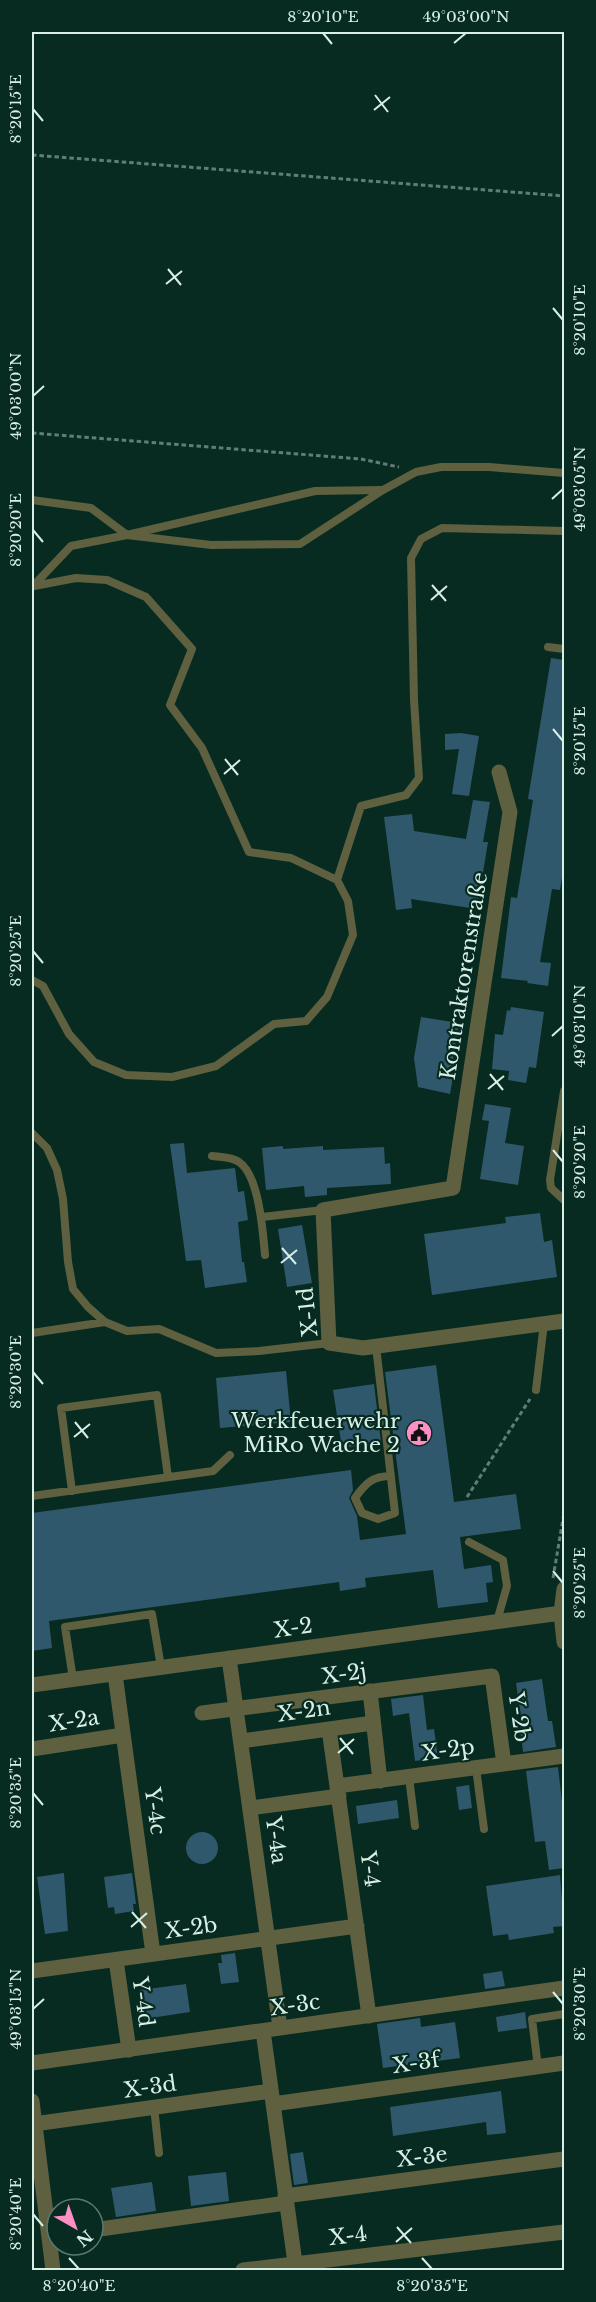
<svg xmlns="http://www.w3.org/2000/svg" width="596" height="2302" font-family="'Libre Baskerville',serif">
<rect width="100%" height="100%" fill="#072b21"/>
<!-- building -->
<path fill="#30586c" d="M 551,658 L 564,660 L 564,865 L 560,890 L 552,889 L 540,962 L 551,963 L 548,986 L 527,983 L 528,981 L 501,978 L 511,897 L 517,898 L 533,800 L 528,799 Z
M 461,733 L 479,736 L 469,796 L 452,794 L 459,749 L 445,750 L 445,734 Z
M 473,800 L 490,802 L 483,842 L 488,842 L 477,909 L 411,899 L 412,908 L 396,910 L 384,817 L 412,814 L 414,831 L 466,839 Z
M 511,1007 L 544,1012 L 536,1068 L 529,1067 L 526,1083 L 508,1080 L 509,1071 L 492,1069 L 495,1034 L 503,1035 L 507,1010 L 510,1011 Z
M 421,1017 L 459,1023 L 450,1077 L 453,1077 L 450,1094 L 418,1087 L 414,1058 Z
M 485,1104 L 511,1108 L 505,1143 L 524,1146 L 518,1185 L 480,1179 L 489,1121 L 482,1120 Z
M 184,1143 L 187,1173 L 235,1168 L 238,1192 L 244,1191 L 248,1220 L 238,1222 L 242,1262 L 244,1262 L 247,1282 L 205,1288 L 201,1260 L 186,1261 L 170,1144 Z
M 283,1146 L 283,1149 L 323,1146 L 323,1150 L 384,1147 L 385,1164 L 390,1163 L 391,1184 L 327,1188 L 327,1195 L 305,1197 L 304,1186 L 266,1190 L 262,1148 Z
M 540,1213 L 544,1242 L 552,1240 L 557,1277 L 432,1295 L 424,1234 L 506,1223 L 505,1217 Z
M 302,1225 L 312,1283 L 287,1287 L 278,1229 Z
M 436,1365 L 454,1502 L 516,1494 L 521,1529 L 460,1537 L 464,1569 L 491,1565 L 493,1582 L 486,1583 L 488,1602 L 438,1608 L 433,1570 L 365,1578 L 366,1587 L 340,1591 L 339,1582 L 49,1621 L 52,1648 L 32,1651 L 32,1513 L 351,1470 L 353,1490 L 349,1498 L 357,1516 L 360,1540 L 406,1534 L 385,1372 Z
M 286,1371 L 291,1422 L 220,1428 L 216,1378 Z
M 374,1384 L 381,1442 L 342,1448 L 333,1390 Z
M 542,1679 L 548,1721 L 552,1721 L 556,1747 L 523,1752 L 520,1725 L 522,1725 L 516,1683 Z
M 423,1695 L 427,1730 L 434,1729 L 438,1758 L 415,1761 L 409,1713 L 393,1716 L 391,1699 Z
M 558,1767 L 564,1819 L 564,1868 L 549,1870 L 545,1841 L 535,1842 L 526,1771 Z
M 469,1785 L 472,1808 L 459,1810 L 456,1787 Z
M 397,1800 L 399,1818 L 358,1824 L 356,1806 Z
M186 1848a16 16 0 1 1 32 0a16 16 0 1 1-32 0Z
M 64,1873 L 68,1931 L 45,1934 L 37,1877 Z
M 132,1873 L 136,1904 L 133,1904 L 134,1911 L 115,1914 L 114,1907 L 108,1908 L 104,1877 Z
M 560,1875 L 564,1926 L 553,1927 L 554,1933 L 509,1940 L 508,1934 L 493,1936 L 486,1886 Z
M 235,1953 L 239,1982 L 221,1984 L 218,1963 L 222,1963 L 221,1955 Z
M 502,1971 L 505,1986 L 485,1989 L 483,1974 Z
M 186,1984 L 190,2012 L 144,2019 L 140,1990 Z
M 525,2012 L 527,2028 L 498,2032 L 496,2017 Z
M 420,2018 L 421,2027 L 455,2022 L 460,2058 L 383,2068 L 377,2024 Z
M 501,2091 L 506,2133 L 487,2135 L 486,2122 L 393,2136 L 390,2107 Z
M 303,2152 L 308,2183 L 294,2185 L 290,2154 Z
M 226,2172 L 229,2201 L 191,2206 L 188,2176 Z
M 152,2182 L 156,2211 L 116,2217 L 111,2188 Z"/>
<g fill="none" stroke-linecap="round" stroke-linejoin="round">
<!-- path -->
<path stroke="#607e75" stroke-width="3" stroke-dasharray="4.5 3" stroke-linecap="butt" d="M 32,155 L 564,196
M 32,433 L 361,459 L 399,467
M 467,1497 L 530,1399
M 553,1578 L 564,1513"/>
<!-- service -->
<path stroke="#5e603f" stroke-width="8" d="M 32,500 L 91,508 L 127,535 L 211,545 L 300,544 L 383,490 L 416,472 L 441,467 L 489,467 L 564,473
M 34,585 L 71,546 L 127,535 L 315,491 L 381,490
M 548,647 L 564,649
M 337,880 L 361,806 L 406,795 L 419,778 L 414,700 L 411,558 L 421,539 L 442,528 L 564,531
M 32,980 L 43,986 L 69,1034 L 94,1062 L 126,1075 L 172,1077 L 216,1066 L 274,1024 L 306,1021 L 327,997 L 353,935 L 348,901 L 337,880 L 291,858 L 249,852 L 202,748 L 170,705 L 192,649 L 146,597 L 107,580 L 76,578 L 34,586
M 564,1091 L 550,1180 L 551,1188 L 564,1200
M 32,1133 L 47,1148 L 57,1170 L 63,1199 L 68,1262 L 73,1289 L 88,1307 L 105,1322 L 127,1331 L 159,1329 L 216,1353 L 259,1351 L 329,1343
M 212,1156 C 220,1157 232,1157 239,1162 C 259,1175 263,1232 265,1255
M 262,1217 L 323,1210
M 32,1333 L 105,1322
M 376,1346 L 395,1513 L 378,1519 L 362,1513 L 355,1498 C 365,1484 372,1476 391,1476
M 536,1390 L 544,1323
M 72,1491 L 61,1408 L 157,1395 L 168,1477
M 32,1496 L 213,1471 L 230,1455
M 469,1542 L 503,1560 L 507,1586 L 497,1621
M 73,1679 L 65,1627 L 152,1614 L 161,1667
M 476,1768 L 484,1829
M 409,1777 L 415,1826
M 538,2067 L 532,2019 L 564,2014
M 154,2107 L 159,2153"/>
<!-- minor -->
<path stroke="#5e603f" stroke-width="15" d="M 499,772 L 510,812 L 453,1188 L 323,1210 L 329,1343 L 363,1348 L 564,1321
M 564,1589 L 561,1613 L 564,1612
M 229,1658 L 280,2028
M 115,1674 L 153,1954
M 32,1685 L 561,1613 L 564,1642
M 370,1691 L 380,1781
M 202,1713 L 492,1676 L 504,1764
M 329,1729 L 369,2016
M 241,1741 L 373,1723
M 32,1749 L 123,1735
M 337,1786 L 564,1756
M 250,1808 L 339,1796
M 116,1960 L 129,2050
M 32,1971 L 357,1926
M 263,2031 L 296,2270
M 32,2063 L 564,1988
M 32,2101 L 53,2270
M 273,2104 L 564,2063
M 34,2124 L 271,2091
M 285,2196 L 564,2159
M 93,2230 L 286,2203
M 243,2270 L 564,2232"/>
</g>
<!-- ticks -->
<path fill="none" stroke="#d7efe6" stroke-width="2" d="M 323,33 L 332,44M 454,43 L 466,33M 375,95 L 388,112M 33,109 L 43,121M 374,110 L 390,97M 168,269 L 181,285M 166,284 L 182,271M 553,308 L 563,320M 33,396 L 44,386M 552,499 L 563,489M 33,530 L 43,542M 432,585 L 446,601M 431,600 L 447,586M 553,729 L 563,741M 225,759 L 238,775M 224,774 L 240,760M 33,951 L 43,963M 552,1036 L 563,1026M 490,1074 L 503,1090M 488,1089 L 504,1076M 553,1150 L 563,1162M 282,1248 L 296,1264M 281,1263 L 297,1250M 33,1372 L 43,1384M 75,1422 L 88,1438M 74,1437 L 90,1424M 553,1571 L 563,1583M 340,1738 L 353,1754M 338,1753 L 354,1739M 33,1793 L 43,1805M 132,1912 L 146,1928M 131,1927 L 147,1913M 553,1992 L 563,2004M 33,2009 L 44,1999M 33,2214 L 43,2226M 397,2227 L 411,2243M 396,2242 L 412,2228M 69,2258 L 79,2269M 422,2258 L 432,2269"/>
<!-- icons -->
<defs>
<g id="civic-disc" transform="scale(1.35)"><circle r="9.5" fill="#fc8fc3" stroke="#072b21"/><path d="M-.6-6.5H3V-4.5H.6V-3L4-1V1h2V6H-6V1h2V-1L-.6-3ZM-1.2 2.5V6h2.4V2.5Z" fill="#111"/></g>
</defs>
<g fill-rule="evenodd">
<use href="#civic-disc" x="419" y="1433"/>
</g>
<g text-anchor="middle" stroke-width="4.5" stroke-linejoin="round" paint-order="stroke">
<!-- street labels -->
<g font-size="21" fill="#d7efe6" stroke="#072b21">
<text transform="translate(464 976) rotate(-81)" y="7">Kontraktorenstraße</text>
<text transform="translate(308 1312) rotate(-96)" y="7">X-1d</text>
<text transform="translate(293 1628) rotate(-8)" y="7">X-2</text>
<text transform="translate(344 1674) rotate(-8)" y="7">X-2j</text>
<text transform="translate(304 1711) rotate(-8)" y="7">X-2n</text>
<text transform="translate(519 1717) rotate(82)" y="7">Y-2b</text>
<text transform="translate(74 1721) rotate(-9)" y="7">X-2a</text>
<text transform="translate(448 1750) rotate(-8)" y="7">X-2p</text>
<text transform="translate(155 1811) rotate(82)" y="7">Y-4c</text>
<text transform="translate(276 1840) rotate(82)" y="7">Y-4a</text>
<text transform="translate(370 1869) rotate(82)" y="7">Y-4</text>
<text transform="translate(191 1928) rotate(-8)" y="7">X-2b</text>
<text transform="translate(143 2002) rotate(82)" y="7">Y-4d</text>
<text transform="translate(295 2005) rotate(-8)" y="7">X-3c</text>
<text transform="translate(416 2063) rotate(-8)" y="7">X-3f</text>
<text transform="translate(150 2087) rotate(-8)" y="7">X-3d</text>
<text transform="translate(422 2157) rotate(-7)" y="7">X-3e</text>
<text transform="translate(348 2236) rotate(-7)" y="7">X-4</text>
</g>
<!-- poi labels -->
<g font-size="21" fill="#d7efe6" stroke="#072b21" text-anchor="end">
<text x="400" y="1428">Werkfeuerwehr<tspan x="400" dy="24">MiRo Wache 2</tspan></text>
</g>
</g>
<!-- border -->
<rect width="596" height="2302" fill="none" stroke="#072b21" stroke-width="66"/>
<!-- north arrow -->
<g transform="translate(75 2227) rotate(140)"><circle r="28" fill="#072b21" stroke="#5a7970" stroke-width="1.5"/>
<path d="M0-4.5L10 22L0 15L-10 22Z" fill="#fc8fc3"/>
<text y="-9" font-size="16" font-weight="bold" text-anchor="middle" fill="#d7efe6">N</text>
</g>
<rect x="33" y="33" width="530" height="2236" fill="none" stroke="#d7efe6" stroke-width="2"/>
<g font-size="15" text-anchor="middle" fill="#d7efe6">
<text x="323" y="22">8°20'10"E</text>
<text x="466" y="22">49°03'00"N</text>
<text transform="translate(16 109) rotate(-90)" y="5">8°20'15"E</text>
<text transform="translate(580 320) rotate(-90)" y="5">8°20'10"E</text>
<text transform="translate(16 396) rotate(-90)" y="5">49°03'00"N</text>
<text transform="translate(580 489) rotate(-90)" y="5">49°03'05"N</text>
<text transform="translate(16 530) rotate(-90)" y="5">8°20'20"E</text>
<text transform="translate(580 741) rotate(-90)" y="5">8°20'15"E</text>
<text transform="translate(16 951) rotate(-90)" y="5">8°20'25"E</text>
<text transform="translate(580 1026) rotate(-90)" y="5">49°03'10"N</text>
<text transform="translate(580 1162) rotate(-90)" y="5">8°20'20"E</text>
<text transform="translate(16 1372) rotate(-90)" y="5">8°20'30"E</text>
<text transform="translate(580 1583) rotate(-90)" y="5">8°20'25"E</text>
<text transform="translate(16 1793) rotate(-90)" y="5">8°20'35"E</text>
<text transform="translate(580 2004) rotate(-90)" y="5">8°20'30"E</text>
<text transform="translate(16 2009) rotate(-90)" y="5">49°03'15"N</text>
<text transform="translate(16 2214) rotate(-90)" y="5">8°20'40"E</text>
<text x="79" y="2291">8°20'40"E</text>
<text x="432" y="2291">8°20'35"E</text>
</g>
</svg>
